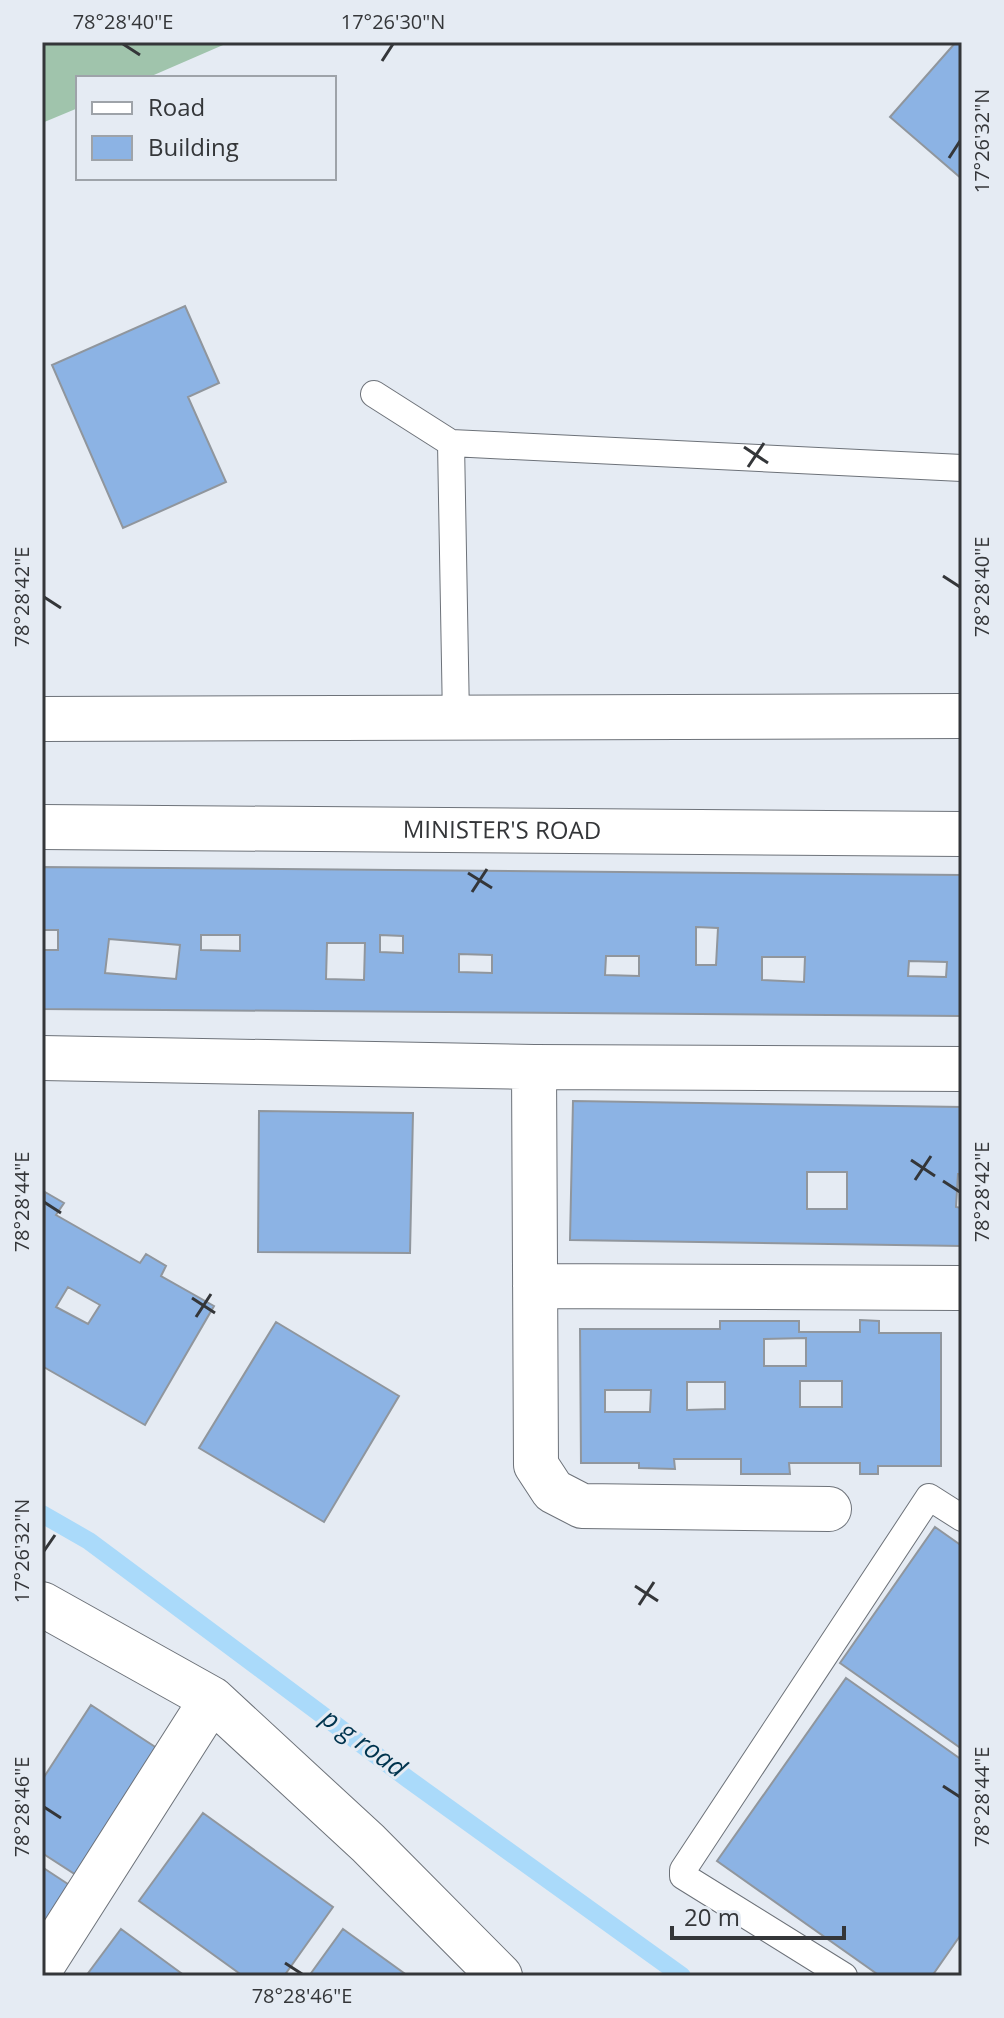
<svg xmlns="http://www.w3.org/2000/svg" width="1004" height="2018" font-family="'Open Sans',sans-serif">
<rect width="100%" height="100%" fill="#e5ebf3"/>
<!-- green -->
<path fill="#a0c4ac" d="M 42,42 L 230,42 L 147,78 L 78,78 L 78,108 L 42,123 Z"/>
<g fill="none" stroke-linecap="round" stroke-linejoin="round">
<!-- stream -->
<path stroke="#aadafa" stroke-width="18" d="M 42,1514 L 89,1541 L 408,1779 L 682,1976"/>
</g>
<!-- building -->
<path fill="#8cb3e4" stroke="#90969d" stroke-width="2" fill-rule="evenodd" d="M 956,42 L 962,42 L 962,179 L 890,117 Z
M 185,306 L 219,383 L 188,397 L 226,482 L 123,528 L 52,365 Z
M 42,867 L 962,875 L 962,1016 L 42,1009 L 42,950 L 58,950 L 58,930 L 42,930 ZM 696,927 L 718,928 L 716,965 L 696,965 ZM 201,935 L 240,935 L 240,951 L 201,950 ZM 380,935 L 403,936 L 403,953 L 380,952 ZM 109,939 L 180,945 L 176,979 L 105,973 ZM 327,943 L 365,943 L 364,980 L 326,979 ZM 459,954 L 492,955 L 492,973 L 459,972 ZM 606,956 L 639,956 L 639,976 L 605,975 ZM 762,957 L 805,957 L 804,982 L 762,980 ZM 909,961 L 947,962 L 946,977 L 908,976 Z
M 573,1101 L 962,1107 L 962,1174 L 958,1174 L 956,1207 L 962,1208 L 962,1246 L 570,1240 ZM 807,1172 L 847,1172 L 847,1209 L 807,1209 Z
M 259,1111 L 413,1113 L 410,1253 L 258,1252 Z
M 45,1192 L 64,1203 L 56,1215 L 140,1263 L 146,1254 L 166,1266 L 161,1276 L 214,1306 L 145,1425 L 42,1366 ZM 68,1287 L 100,1305 L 88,1324 L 56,1307 Z
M 860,1320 L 879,1321 L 879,1333 L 941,1333 L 941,1466 L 878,1466 L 878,1474 L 860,1474 L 860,1463 L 789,1463 L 790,1474 L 741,1474 L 741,1459 L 674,1459 L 675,1469 L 639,1468 L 639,1463 L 581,1463 L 580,1329 L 720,1329 L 720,1321 L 799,1321 L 799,1332 L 860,1332 ZM 806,1338 L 806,1366 L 764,1366 L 764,1339 ZM 800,1381 L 842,1381 L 842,1407 L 800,1407 ZM 687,1382 L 725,1382 L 725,1409 L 687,1410 ZM 605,1390 L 651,1390 L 650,1412 L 605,1412 Z
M 276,1322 L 399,1396 L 324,1522 L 199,1448 Z
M 935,1527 L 962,1546 L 962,1749 L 840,1663 Z
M 846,1678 L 962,1760 L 962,1933 L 932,1976 L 880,1976 L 717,1861 Z
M 91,1705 L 166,1754 L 84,1880 L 42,1853 L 42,1780 Z
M 203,1813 L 333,1907 L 284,1976 L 243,1976 L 139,1901 Z
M 42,1867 L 80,1892 L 42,1951 Z
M 121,1929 L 185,1976 L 86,1976 Z
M 343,1929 L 408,1976 L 309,1976 Z"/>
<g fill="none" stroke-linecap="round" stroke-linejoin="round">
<!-- service casing -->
<g stroke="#6d7279" stroke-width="28">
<path id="service" d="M 374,394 L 451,443
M 456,718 L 451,443 L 962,468
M 844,1976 L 683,1876 L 683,1870 L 929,1497 L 962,1518"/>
</g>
<!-- minor casing -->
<g stroke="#6d7279" stroke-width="46">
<path id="minor" d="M 42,1058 L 534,1067 L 962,1069
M 534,1067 L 536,1465 L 553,1491 L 582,1506 L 829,1509
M 535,1286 L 959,1288
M 42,1604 L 212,1699 L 368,1843 L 500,1976
M 42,1966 L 212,1699"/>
</g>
<!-- secondary casing -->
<g stroke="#6d7279" stroke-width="46">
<g id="secondary">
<path d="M 42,719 L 962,716"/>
<path id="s1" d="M 42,827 L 962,834"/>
</g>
</g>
<!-- service -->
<use href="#service" stroke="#fff" stroke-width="26"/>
<!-- minor -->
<use href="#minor" stroke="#fff" stroke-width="44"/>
<!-- secondary -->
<use href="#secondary" stroke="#fff" stroke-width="44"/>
</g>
<!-- ticks -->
<path fill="none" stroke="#343639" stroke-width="3" d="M 123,44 L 140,55M 382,61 L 393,44M 949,158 L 960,141M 744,447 L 768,463M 748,467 L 764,443M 943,576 L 960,587M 44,597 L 61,608M 468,873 L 492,888M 472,892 L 487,869M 911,1160 L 935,1176M 915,1180 L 931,1156M 943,1181 L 960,1192M 44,1202 L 61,1213M 192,1298 L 215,1313M 196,1317 L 211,1294M 44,1551 L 55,1535M 635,1586 L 658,1601M 639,1605 L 654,1582M 943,1786 L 960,1797M 44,1807 L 61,1818M 285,1963 L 302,1974"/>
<g text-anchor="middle" stroke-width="6" stroke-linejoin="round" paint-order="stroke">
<!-- street labels -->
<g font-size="24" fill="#343639" stroke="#e5ebf3">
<text dy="8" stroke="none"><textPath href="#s1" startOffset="460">MINISTER'S ROAD</textPath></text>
</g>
<!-- water labels -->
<g font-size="26" font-style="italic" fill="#00344e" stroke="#e5ebf3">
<text transform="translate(364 1743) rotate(36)" y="9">p g road</text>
</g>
</g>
<!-- border -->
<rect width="1004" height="2018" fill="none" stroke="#e5ebf3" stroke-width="88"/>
<!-- legend -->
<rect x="76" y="76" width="260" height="104" fill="#e5ebf3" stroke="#9ea3a9" stroke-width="2"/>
<rect x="92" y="102" width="40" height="12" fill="#ffffff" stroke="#9ea3a9" stroke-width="2"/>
<text x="148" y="116" font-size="24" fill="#343639">Road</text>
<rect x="92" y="136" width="40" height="24" fill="#8cb3e4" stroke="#9ea3a9" stroke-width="2"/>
<text x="148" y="156" font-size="24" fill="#343639">Building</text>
<!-- scale -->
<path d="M672 1926v12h172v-12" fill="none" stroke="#343639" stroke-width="4"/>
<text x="684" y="1926" font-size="24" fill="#343639" stroke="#e5ebf3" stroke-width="6" paint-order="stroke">20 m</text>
<rect x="44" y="44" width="916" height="1930" fill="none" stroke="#343639" stroke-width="3"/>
<g font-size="20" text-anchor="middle" fill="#343639">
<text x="123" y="29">78°28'40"E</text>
<text x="393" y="29">17°26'30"N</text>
<text transform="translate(982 141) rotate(-90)" y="7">17°26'32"N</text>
<text transform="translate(982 587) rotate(-90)" y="7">78°28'40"E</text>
<text transform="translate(22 597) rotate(-90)" y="7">78°28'42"E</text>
<text transform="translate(982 1192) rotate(-90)" y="7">78°28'42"E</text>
<text transform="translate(22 1202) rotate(-90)" y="7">78°28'44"E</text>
<text transform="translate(22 1551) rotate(-90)" y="7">17°26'32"N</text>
<text transform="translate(982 1797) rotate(-90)" y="7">78°28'44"E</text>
<text transform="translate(22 1807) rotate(-90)" y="7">78°28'46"E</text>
<text x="302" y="2003">78°28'46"E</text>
</g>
</svg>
